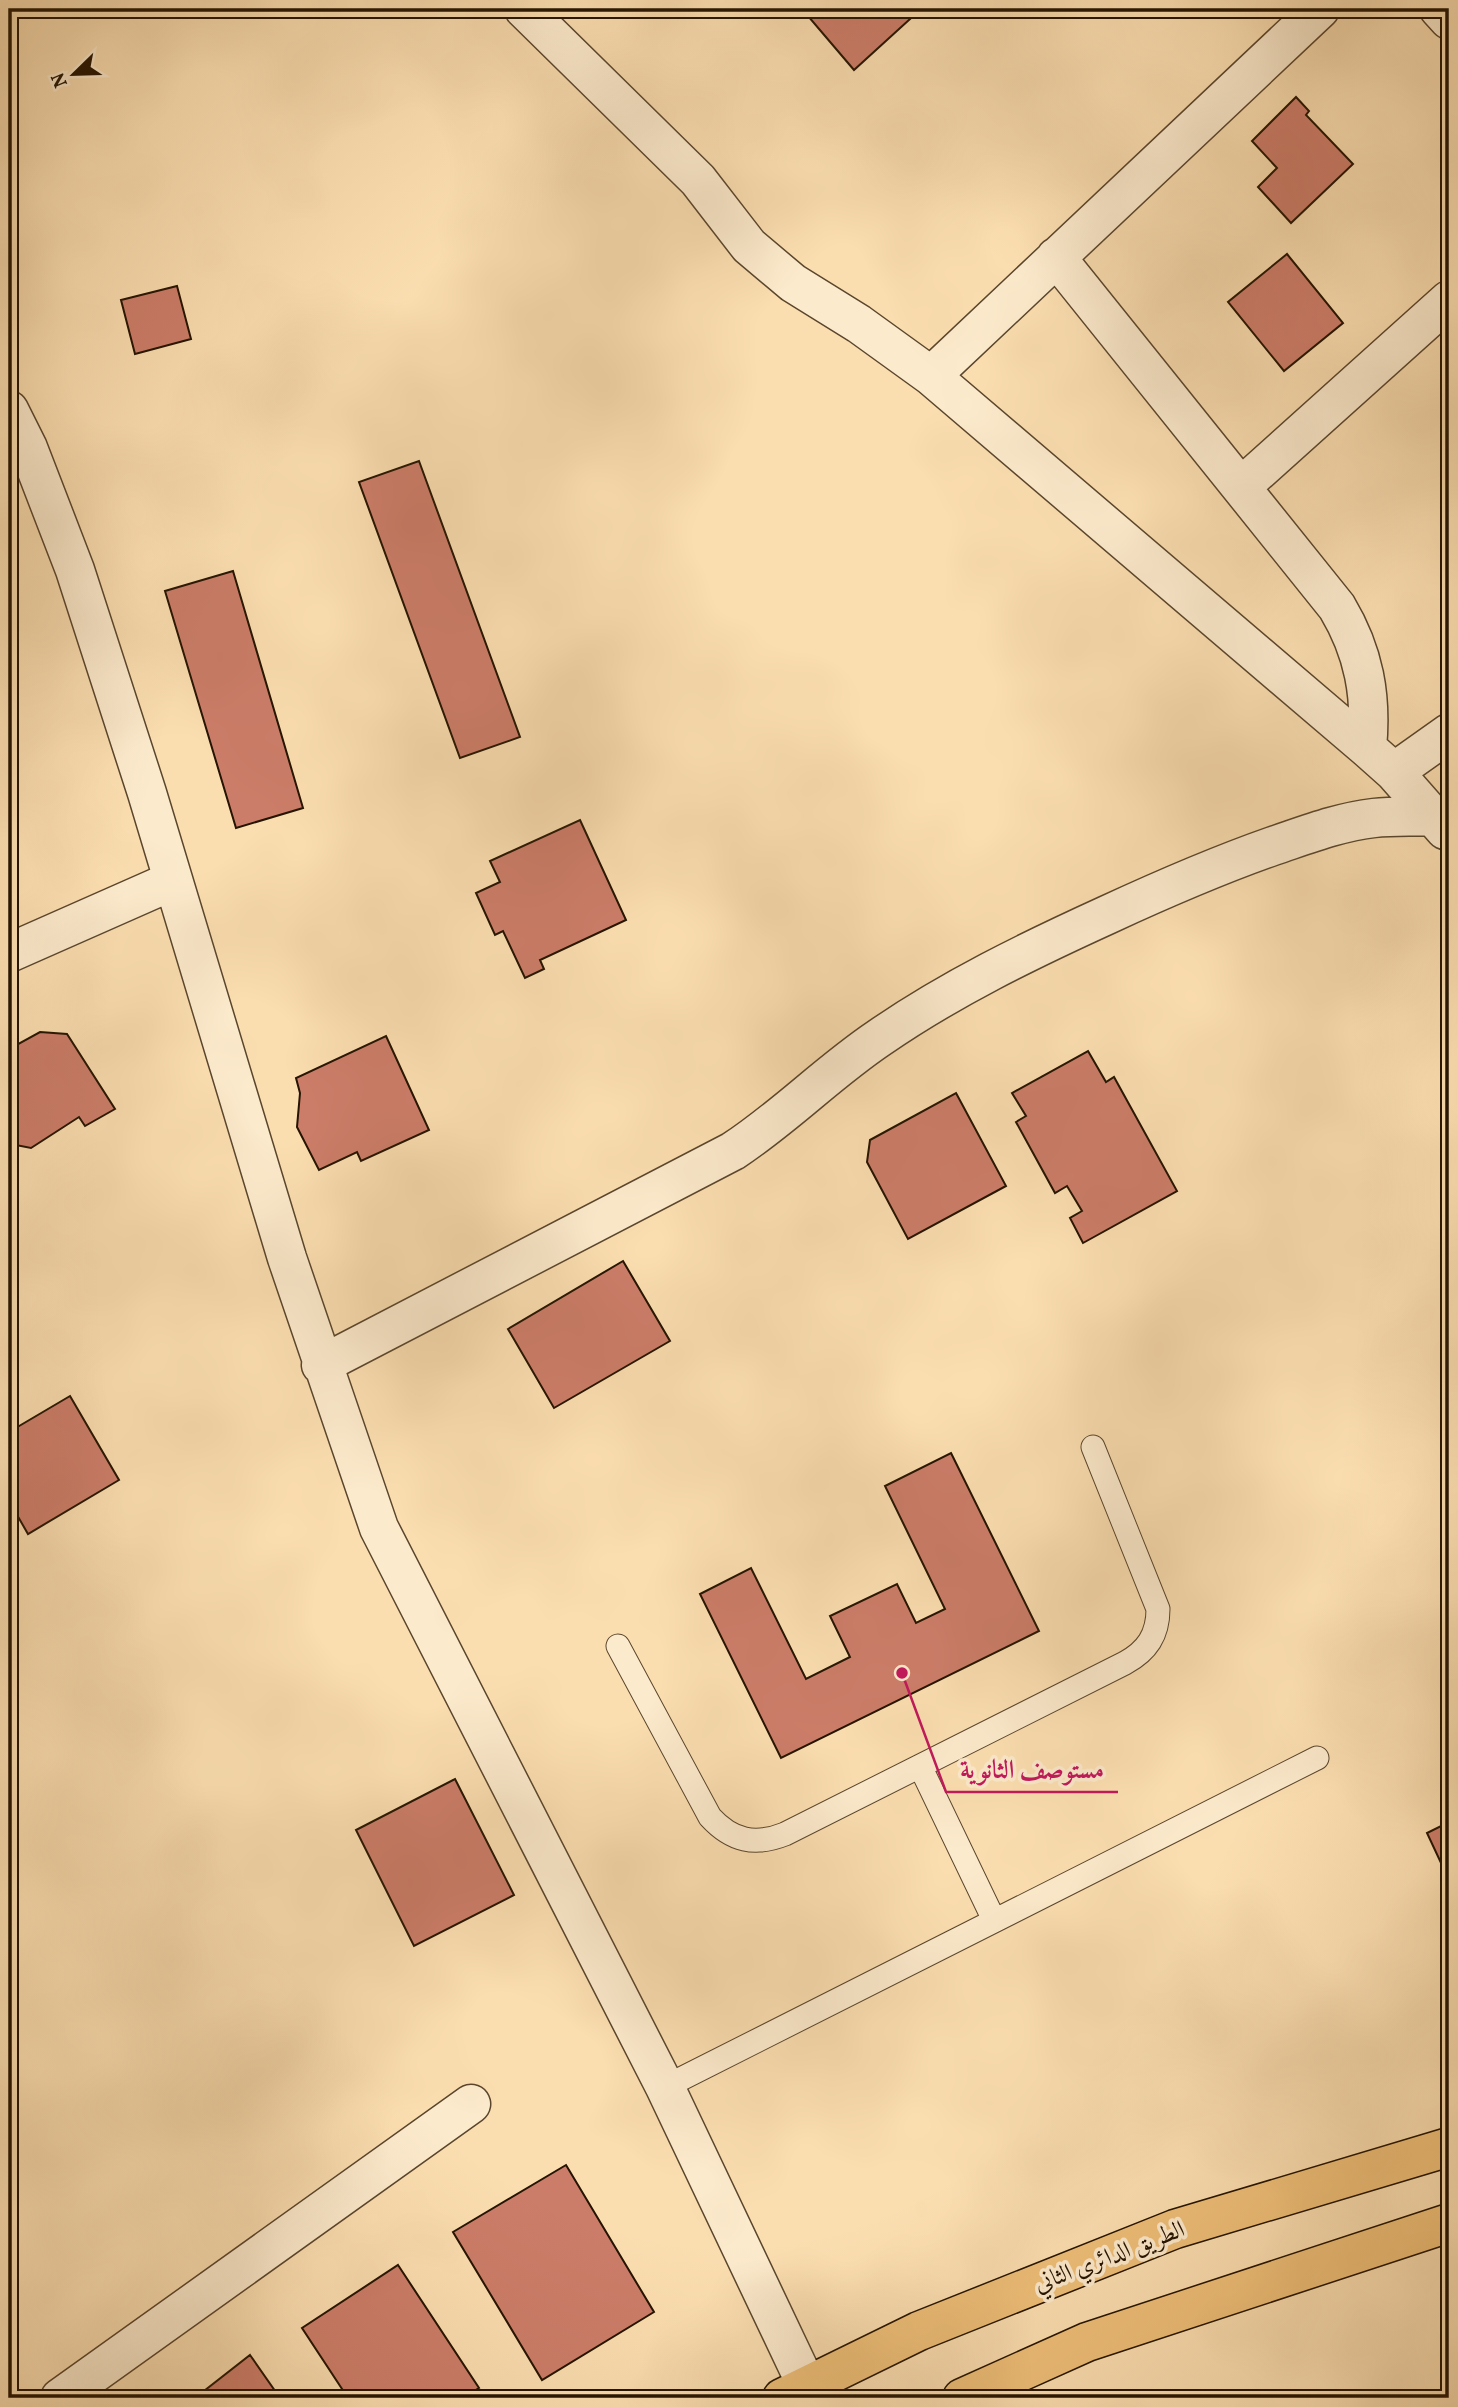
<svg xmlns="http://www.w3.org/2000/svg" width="1458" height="2407" font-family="Vollkorn,Amiri,serif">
<rect width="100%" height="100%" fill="#fbdeb0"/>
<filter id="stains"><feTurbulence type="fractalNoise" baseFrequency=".00286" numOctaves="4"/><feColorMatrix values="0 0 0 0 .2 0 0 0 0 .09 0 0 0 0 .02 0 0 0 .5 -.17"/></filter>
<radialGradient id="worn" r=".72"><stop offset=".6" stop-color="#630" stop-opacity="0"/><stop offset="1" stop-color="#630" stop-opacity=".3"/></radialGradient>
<!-- building -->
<path fill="#cc7d69" stroke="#251401" stroke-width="2" d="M 802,9 L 921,9 L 854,70 Z
M 1296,97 L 1309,111 L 1306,115 L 1353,164 L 1291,223 L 1258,187 L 1277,168 L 1252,141 Z
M 1287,254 L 1343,323 L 1284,371 L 1228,302 Z
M 177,286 L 191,339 L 135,354 L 121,300 Z
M 419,461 L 520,737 L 460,758 L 359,482 Z
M 233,571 L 303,808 L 236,828 L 165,591 Z
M 580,820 L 626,920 L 540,960 L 544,969 L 525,978 L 503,931 L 495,935 L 476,893 L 500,882 L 490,861 Z
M 40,1032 L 67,1034 L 115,1109 L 85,1126 L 79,1117 L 31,1148 L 16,1145 L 9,1148 L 9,1049 Z
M 386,1036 L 429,1130 L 361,1161 L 357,1152 L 319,1170 L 297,1127 L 300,1093 L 296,1078 Z
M 1088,1051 L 1106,1082 L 1114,1077 L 1177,1191 L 1083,1243 L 1070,1218 L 1082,1211 L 1067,1186 L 1055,1193 L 1016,1122 L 1026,1116 L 1012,1093 Z
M 956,1093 L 1006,1186 L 908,1239 L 867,1162 L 870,1140 Z
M 623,1261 L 670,1341 L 554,1408 L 508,1329 Z
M 70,1396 L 119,1480 L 28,1534 L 9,1501 L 9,1432 Z
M 951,1453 L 1039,1631 L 781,1758 L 700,1594 L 751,1568 L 806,1679 L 850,1657 L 830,1616 L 897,1584 L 916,1623 L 945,1609 L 885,1486 Z
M 455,1779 L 514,1895 L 414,1946 L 356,1830 Z
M 1449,1822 L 1449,1880 L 1427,1833 Z
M 566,2165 L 654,2312 L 542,2380 L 453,2232 Z
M 398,2265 L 479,2388 L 462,2398 L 348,2398 L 302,2328 Z
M 250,2355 L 280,2398 L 195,2398 Z"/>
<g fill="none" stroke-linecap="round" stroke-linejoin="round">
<!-- lane casing -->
<g stroke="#5a462d" stroke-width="25">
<path id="lane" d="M 618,1646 L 710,1817 C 732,1841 755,1846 785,1834 L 1125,1663 C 1147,1651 1158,1635 1158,1609 L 1093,1447
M 920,1766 L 994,1920
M 665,2087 L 1317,1758"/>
</g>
<!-- street casing -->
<g stroke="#5a462d" stroke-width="41">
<path id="street" d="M 524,9 L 698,180 L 749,246 L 793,283 L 859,324 L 931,376 L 1367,748 L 1394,772 L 1445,830
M 1439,9 L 1449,20
M 1056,257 L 1337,607 C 1364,652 1372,696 1367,748
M 931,376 L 1320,9
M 9,410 L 28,448 L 75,570 L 147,793 L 287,1258 L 379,1528 L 665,2087 L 806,2384
M 1242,486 L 1449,300
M 1394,772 L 1449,733
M 9,953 L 172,881
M 321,1365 L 733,1151 C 785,1117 827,1073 879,1038 C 950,989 1028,951 1107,915 C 1161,890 1216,866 1273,846 C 1306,835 1339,822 1374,818 C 1393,816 1413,817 1433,816
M 60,2398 L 471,2104"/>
</g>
<!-- highway casing -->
<g stroke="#251401" stroke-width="41">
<path id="highway" d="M 782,2398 L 919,2331 L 1175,2229 L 1449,2147
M 962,2398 L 1087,2342 L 1449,2223"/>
</g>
<!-- lane -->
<use href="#lane" stroke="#fceacc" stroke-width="23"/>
<!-- street -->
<use href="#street" stroke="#fceacc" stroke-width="38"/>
<!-- highway -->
<use href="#highway" stroke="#eebf78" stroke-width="38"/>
</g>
<g text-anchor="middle" stroke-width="7" stroke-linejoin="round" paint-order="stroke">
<!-- street labels -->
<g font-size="24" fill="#251401" stroke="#fceacc">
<text transform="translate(1109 2256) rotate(-21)" y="8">الطريق الدائري الثاني</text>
</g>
</g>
<!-- callouts -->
<path fill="none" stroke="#c2185b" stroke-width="2.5" d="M902 1673L946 1792H1118"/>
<circle fill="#c2185b" stroke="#fceacc" stroke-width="2.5" cx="902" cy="1673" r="7"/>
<g font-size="26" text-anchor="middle" font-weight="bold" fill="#c2185b" stroke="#fceacc" stroke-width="7" stroke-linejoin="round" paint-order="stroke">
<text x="1032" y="1778">مستوصف الثانوية</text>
</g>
<!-- margin -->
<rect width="1458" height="2407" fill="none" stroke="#fbdeb0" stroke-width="35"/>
<rect x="10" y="10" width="1437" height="2386" fill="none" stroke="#251401" stroke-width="3.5"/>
<rect x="18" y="18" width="1423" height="2372" fill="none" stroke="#251401" stroke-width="2"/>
<!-- north arrow -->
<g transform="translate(74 74) rotate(247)" stroke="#fceacc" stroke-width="5" paint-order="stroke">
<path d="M0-5L12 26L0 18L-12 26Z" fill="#251401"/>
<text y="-10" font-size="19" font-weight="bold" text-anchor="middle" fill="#251401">N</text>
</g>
<rect width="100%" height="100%" filter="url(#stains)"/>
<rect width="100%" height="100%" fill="url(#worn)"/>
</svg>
